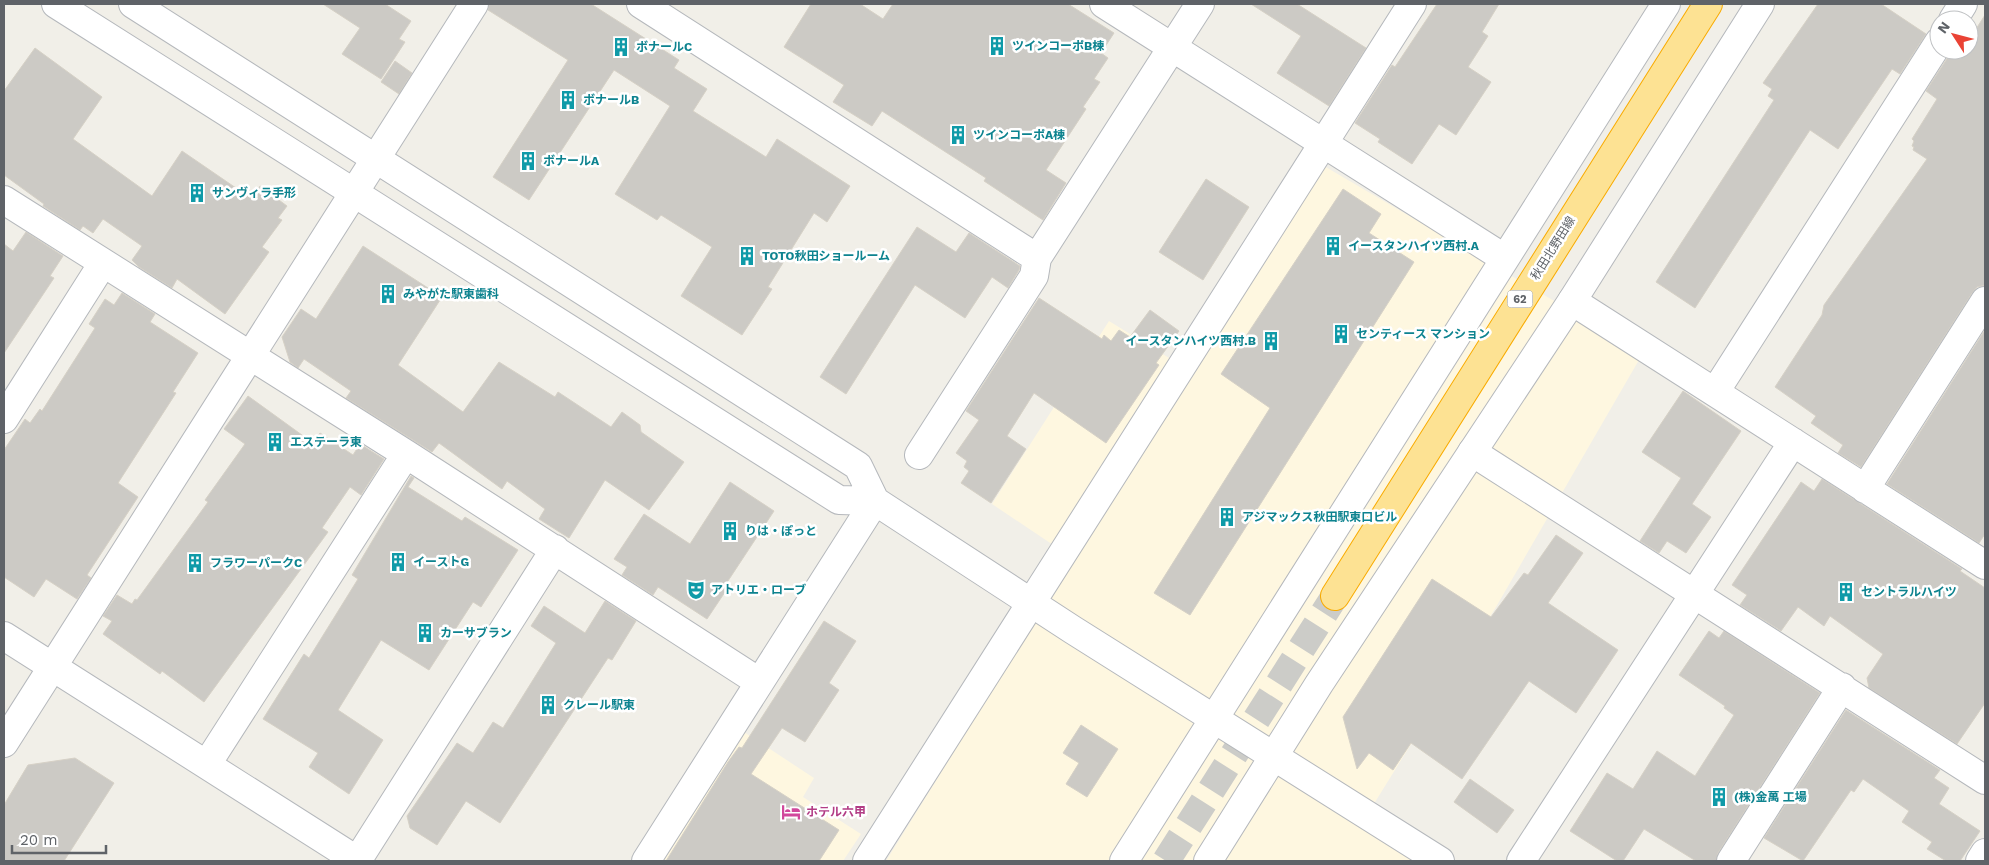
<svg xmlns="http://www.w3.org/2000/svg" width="1989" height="865" font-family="'Work Sans','Noto Sans JP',sans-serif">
<rect width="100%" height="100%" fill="#f1efe8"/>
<!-- commercial -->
<path fill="#fef7e0" d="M 1307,156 L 1643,353 L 1496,607 L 1372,807 L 1456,861 L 886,861 L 1074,559 L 992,504 L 1109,321 L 1174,361 Z
M 744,732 L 814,778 L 803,797 L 861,834 L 843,861 L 662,861 Z"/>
<!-- building -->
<path fill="#cccac5" stroke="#d6d1c6" d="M 323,4 L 385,4 L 411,21 L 399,39 L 405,42 L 381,79 L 342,54 L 360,28 Z
M 489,4 L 591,4 L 679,60 L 674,68 L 707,89 L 693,111 L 766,157 L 777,139 L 850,186 L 827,222 L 814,213 L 768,287 L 772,289 L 742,335 L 681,296 L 712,247 L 661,215 L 657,220 L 615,194 L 670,106 L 614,70 L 529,200 L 493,177 L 568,60 L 488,10 Z
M 811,4 L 860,4 L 883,19 L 893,4 L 1068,4 L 1114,33 L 1101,53 L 1108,58 L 1094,79 L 1100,82 L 1083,107 L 1086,109 L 1046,170 L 1066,183 L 1043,220 L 984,181 L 986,178 L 882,111 L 872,126 L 833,102 L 844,85 L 784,47 Z
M 1251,4 L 1297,4 L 1366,48 L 1329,106 L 1277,73 L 1301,36 Z
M 1437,4 L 1499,4 L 1482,32 L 1488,36 L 1468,67 L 1491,82 L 1456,135 L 1439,124 L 1412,164 L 1378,142 L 1380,139 L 1355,123 L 1392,65 L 1395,67 Z
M 1818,4 L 1881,4 L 1926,34 L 1900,74 L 1892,69 L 1838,149 L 1810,130 L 1695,308 L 1656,282 L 1774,100 L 1768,96 L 1772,89 L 1763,83 Z
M 1985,15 L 1985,285 L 1977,287 L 1972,293 L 1861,467 L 1838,453 L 1843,445 L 1811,423 L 1816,416 L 1775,387 L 1822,315 L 1824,305 L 1927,159 L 1913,150 L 1914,147 L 1912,146 L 1914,141 L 1912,139 L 1937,99 L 1926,91 L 1952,51 L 1957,55 L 1962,50 L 1969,50 L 1969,40 Z
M 35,48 L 102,97 L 73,139 L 152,196 L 182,151 L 252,199 L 260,186 L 287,206 L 278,218 L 282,220 L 262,247 L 269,252 L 225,314 L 177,279 L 172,288 L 139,267 L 132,260 L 142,246 L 103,219 L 93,233 L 83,226 L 80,230 L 43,206 L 44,204 L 4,175 L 4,91 Z
M 395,61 L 412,73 L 399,94 L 381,82 Z
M 1206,179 L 1249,207 L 1203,280 L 1159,252 Z
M 1343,189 L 1381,214 L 1369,233 L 1414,262 L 1190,615 L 1154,593 L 1270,408 L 1221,374 Z
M 917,227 L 956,252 L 969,233 L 1020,266 L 1019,270 L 1008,288 L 992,277 L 965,318 L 915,285 L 846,394 L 820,377 Z
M 26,232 L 63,256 L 50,276 L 54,278 L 4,353 L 4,244 L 13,251 Z
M 363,246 L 442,297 L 398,365 L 463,412 L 499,362 L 555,397 L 558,392 L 611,427 L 622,412 L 640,425 L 641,432 L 684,462 L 649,510 L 605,480 L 569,538 L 539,519 L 545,509 L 507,481 L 502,489 L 439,443 L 432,452 L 346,398 L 351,391 L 304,359 L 298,368 L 290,362 L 282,337 L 301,309 L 316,319 Z
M 122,293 L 155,314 L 150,322 L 198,353 L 173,392 L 176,393 L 118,483 L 138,497 L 87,575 L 91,578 L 77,599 L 46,579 L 34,597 L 4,577 L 4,450 L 25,419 L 30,423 L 40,409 L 42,411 L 95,328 L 89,324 L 105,299 L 114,305 Z
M 1039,298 L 1102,339 L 1104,335 L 1111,341 L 1119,330 L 1130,337 L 1150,310 L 1179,331 L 1156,363 L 1159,365 L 1106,443 L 1034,393 L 1007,436 L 1026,449 L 991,503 L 961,483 L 969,471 L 964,467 L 967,461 L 956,453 L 979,420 L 966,411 Z
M 1985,330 L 1985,534 L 1979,543 L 1887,484 Z
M 1683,391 L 1741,431 L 1692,504 L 1711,517 L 1686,553 L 1667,541 L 1659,553 L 1640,541 L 1681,478 L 1642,452 Z
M 248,396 L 313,443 L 320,433 L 353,455 L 360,444 L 384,459 L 361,495 L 350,487 L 322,528 L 328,532 L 204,702 L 162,671 L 160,674 L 103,634 L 112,621 L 103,616 L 117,595 L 132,604 L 135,599 L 137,600 L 208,502 L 205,500 L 245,444 L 224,429 Z
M 411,476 L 414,478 L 408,487 L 462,521 L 465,517 L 518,550 L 481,607 L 473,602 L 429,670 L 381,640 L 338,710 L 383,740 L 349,794 L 309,767 L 318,753 L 263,719 L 304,654 L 309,658 L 358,579 L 352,575 Z
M 1822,479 L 1962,569 L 1960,571 L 1985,588 L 1985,703 L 1957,744 L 1869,688 L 1867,678 L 1883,654 L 1830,616 L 1824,626 L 1798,607 L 1781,631 L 1740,605 L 1747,595 L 1732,585 L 1801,482 L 1814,491 Z
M 730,482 L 774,511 L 724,587 L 727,589 L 707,619 L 658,587 L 653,595 L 622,575 L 627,567 L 614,559 L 644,514 L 690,544 Z
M 1556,535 L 1583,553 L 1548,603 L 1618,650 L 1576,713 L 1529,681 L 1462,779 L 1411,743 L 1393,770 L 1369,753 L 1357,769 L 1343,717 L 1432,579 L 1491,617 L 1524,573 L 1528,575 Z
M 605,601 L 636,621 L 612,660 L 608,658 L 500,823 L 466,801 L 437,845 L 410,828 L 407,816 L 457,743 L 473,753 L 493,722 L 503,728 L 556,643 L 531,626 L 544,606 L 585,633 Z
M 824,621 L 856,641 L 829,683 L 839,690 L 805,742 L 782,728 L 751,774 L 839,830 L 819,861 L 666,861 L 728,762 L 739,747 L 742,748 Z
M 1709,631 L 1719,638 L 1724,631 L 1820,693 L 1718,853 L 1716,861 L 1696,861 L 1644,829 L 1623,861 L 1617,861 L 1570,831 L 1607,773 L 1633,789 L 1657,751 L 1695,776 L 1734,715 L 1724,708 L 1725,706 L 1679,675 Z
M 1846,710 L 1940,770 L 1934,778 L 1949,788 L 1939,804 L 1980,831 L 1960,861 L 1946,861 L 1927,849 L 1932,842 L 1902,822 L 1909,811 L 1863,779 L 1854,792 L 1851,790 L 1803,861 L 1764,838 Z
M 1081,725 L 1118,749 L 1087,797 L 1066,784 L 1079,763 L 1063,753 Z
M 75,758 L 114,783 L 64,861 L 4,861 L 4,805 L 28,765 Z
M 1470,779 L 1514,810 L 1497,833 L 1454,802 Z"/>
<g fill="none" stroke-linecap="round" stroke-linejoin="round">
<!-- motorway-tunnel -->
<path stroke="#ccccc8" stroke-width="28" stroke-dasharray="28 14" stroke-linecap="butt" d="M 1166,861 L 1335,596"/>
<!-- minor casing -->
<g stroke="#b5b8bc" stroke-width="30">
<path id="minor" d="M 641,4 L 1037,258 L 1200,4
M 1104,4 L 1504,258
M 1953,20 L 1963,4
M 4,200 L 406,454 L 759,682
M 1572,301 L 1985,565
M 1715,392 L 1939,42
M 4,419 L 103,263
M 1472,452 L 1985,780
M 919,455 L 1034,276 L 1037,258
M 1865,489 L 1985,301
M 4,743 L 474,4
M 207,764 L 406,454
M 357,861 L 555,549
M 646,861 L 875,501
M 867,861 L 1412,4
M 1521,861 L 1793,442
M 1731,861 L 1842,687
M 1980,861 L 1985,853"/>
</g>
<!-- tertiary casing -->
<g stroke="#b5b8bc" stroke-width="30">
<path id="tertiary" d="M 56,4 L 839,500 L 875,501
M 133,4 L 858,466 L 875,501 L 1073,630 L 1440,861
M 4,636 L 358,861
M 1124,861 L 1666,4
M 1208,861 L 1319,684 L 1572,301 L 1760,4"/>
</g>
<!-- motorway casing -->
<g stroke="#f9ab00" stroke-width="30">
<path id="motorway" d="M 1335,596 L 1708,4"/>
</g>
<!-- minor -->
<use href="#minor" stroke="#fff" stroke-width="28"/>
<!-- tertiary -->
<use href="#tertiary" stroke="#fff" stroke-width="28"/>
<!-- motorway -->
<use href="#motorway" stroke="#fde293" stroke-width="28"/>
</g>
<!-- icons -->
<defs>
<g id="building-bare" transform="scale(1.5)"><path d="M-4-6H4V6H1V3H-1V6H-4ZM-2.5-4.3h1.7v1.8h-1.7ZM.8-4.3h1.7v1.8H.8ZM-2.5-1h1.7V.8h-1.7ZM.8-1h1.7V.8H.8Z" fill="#0f9aa8" stroke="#fff" stroke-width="2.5" paint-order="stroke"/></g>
<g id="theatre-bare" transform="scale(1.5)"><path d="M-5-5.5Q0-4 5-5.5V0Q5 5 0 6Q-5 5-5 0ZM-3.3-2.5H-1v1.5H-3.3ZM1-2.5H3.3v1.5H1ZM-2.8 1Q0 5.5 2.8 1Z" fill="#0f9aa8" stroke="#fff" stroke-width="2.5" paint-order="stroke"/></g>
<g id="hotel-bare" transform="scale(1.5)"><path d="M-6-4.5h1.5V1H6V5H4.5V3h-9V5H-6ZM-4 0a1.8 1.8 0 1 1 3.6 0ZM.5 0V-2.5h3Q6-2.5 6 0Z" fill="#d1479c" stroke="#fff" stroke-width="2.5" paint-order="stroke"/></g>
</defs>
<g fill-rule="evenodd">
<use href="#building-bare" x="997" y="46"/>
<use href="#building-bare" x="621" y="47"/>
<use href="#building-bare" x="568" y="100"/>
<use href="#building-bare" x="958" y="135"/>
<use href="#building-bare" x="528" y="161"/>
<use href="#building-bare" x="197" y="193"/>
<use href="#building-bare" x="1333" y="246"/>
<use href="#building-bare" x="747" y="256"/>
<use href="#building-bare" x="388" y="294"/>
<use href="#building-bare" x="1341" y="334"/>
<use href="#building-bare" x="1271" y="341"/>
<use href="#building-bare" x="275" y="442"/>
<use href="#building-bare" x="1227" y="517"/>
<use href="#building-bare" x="730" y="531"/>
<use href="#building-bare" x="398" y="562"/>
<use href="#building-bare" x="195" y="563"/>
<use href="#theatre-bare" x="696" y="590"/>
<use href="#building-bare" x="1846" y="592"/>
<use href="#building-bare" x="425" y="633"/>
<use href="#building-bare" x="548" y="705"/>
<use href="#building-bare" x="1719" y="797"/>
<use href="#hotel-bare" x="791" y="812"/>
</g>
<g text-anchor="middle" stroke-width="5" stroke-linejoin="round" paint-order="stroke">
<!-- shield labels -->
<rect fill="#fff" stroke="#8f9295" stroke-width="1" x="1507.5" y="290.5" width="25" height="17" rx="4"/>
<g font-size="11" font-weight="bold" fill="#5f6368">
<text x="1520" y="303">62</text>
</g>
<!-- culture labels -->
<g font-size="12" font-weight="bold" fill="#0d838f" stroke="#fff" text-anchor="start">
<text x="1012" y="50">ツインコーポB棟</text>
<text x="636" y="51">ボナールC</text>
<text x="583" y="104">ボナールB</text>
<text x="973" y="139">ツインコーポA棟</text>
<text x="543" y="165">ボナールA</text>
<text x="212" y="197">サンヴィラ手形</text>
<text x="1348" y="250">イースタンハイツ西村.A</text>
<text x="762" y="260">TOTO秋田ショールーム</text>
<text x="403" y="298">みやがた駅東歯科</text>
<text x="1356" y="338">センティース マンション</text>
<text x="1256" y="345" text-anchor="end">イースタンハイツ西村.B</text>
<text x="290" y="446">エステーラ東</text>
<text x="1242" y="521">アジマックス秋田駅東口ビル</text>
<text x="745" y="535">りは・ぽっと</text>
<text x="413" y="566">イーストG</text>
<text x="210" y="567">フラワーパークC</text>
<text x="711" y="594">アトリエ・ローブ</text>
<text x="1861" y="596">セントラルハイツ</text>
<text x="440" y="637">カーサブラン</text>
<text x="563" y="709">クレール駅東</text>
<text x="1734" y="801">(株)金萬 工場</text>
</g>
<!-- street labels -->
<g font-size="12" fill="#5f6368" stroke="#fff">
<text transform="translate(1553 248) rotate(-58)" y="4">秋田北野田線</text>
</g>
<!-- hotel labels -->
<g font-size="12" font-weight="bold" fill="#b23c85" stroke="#fff" text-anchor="start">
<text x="806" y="816">ホテル六甲</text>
</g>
</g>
<!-- border -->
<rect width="1989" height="865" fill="none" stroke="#5f6368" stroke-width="10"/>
<!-- north arrow -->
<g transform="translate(1954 35) rotate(306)"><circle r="24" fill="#ffffff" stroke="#bfc1c3"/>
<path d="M0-4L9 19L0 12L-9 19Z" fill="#ea4335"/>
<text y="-8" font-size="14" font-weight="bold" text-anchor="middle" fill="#5f6368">N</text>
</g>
<!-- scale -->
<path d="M12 845v8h94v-8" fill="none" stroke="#5f6368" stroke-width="2.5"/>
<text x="20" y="845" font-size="15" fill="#5f6368" stroke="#ffffff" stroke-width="4" paint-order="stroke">20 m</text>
</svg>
